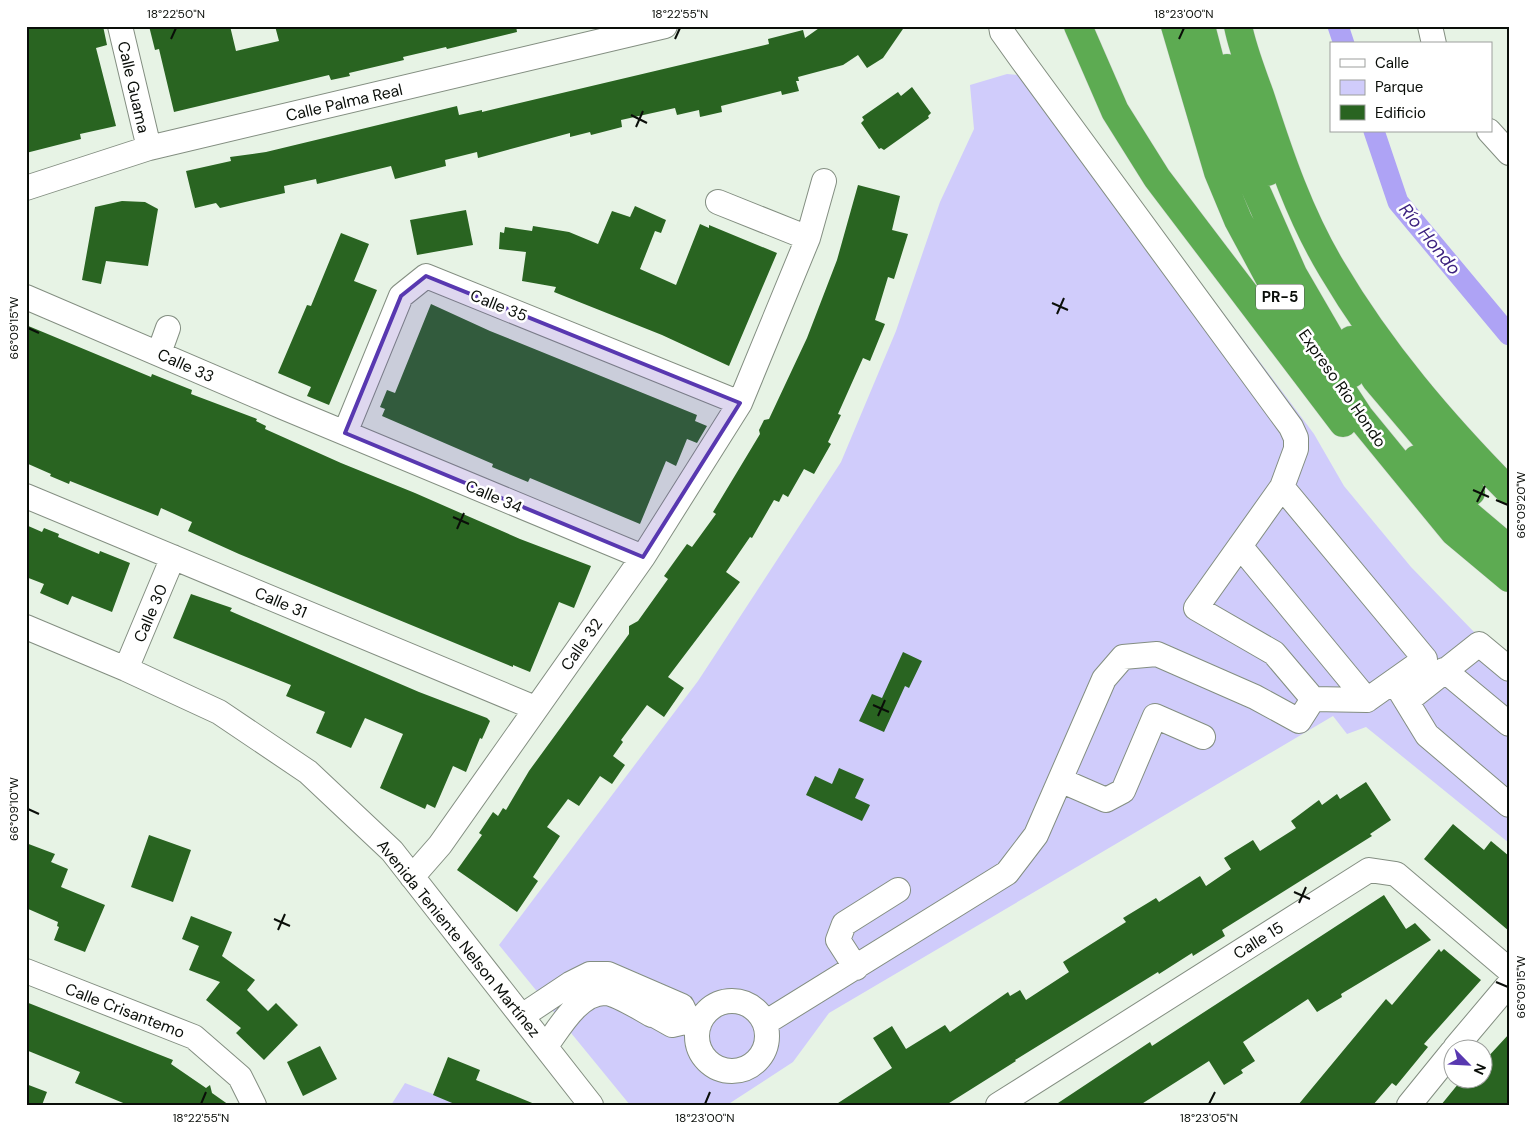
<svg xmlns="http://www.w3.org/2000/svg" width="1535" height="1131" font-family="'DM Sans',sans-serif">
<rect width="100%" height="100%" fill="#e7f3e5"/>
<!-- green -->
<path fill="#d0ccfb" d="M 1007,74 L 1044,77 L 1063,99 L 1314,434 L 1344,486 L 1411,567 L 1475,633 L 1509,660 L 1509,843 L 1366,727 L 1347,734 L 1333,716 L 829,1013 L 793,1062 L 727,1105 L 630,1105 L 499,945 L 698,681 L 841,462 L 896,331 L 940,202 L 974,129 L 970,85 Z
M 405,1083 L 461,1105 L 391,1105 Z"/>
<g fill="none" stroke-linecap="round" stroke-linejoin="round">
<!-- canal -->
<path stroke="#aea3f5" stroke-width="21" d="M 1338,26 L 1344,44
M 1374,131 L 1398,202 L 1509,335"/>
</g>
<!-- building -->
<path fill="#296421" d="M 26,26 L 103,26 L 107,45 L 96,48 L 116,126 L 80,134 L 81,139 L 26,153 Z
M 149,26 L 230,26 L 236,51 L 279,41 L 275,26 L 516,26 L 517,32 L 447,49 L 446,47 L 403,57 L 404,60 L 349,73 L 350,76 L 331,80 L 329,75 L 174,112 L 159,49 L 155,50 Z
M 822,26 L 905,26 L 883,58 L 867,68 L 858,55 L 843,65 L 798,77 L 799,81 L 796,81 L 799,91 L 782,95 L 781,91 L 721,106 L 722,112 L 700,117 L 699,110 L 677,115 L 675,108 L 621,120 L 622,127 L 591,135 L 590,132 L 570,137 L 570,133 L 478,158 L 477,152 L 445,160 L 446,166 L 395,179 L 391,166 L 317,184 L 316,179 L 284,186 L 285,193 L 241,203 L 220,208 L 216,203 L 195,208 L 186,171 L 231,161 L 230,157 L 266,152 L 457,106 L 459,115 L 482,110 L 482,112 L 769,44 L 768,39 L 803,30 L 805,38 Z
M 912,87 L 931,113 L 928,116 L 929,118 L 884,150 L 881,148 L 879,149 L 861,123 L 864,120 L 862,117 L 898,92 L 901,96 Z
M 858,185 L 900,196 L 892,230 L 908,234 L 894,279 L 888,277 L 875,320 L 885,324 L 870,361 L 863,358 L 838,414 L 841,415 L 828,442 L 831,444 L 814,474 L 804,469 L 788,497 L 783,494 L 779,502 L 774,500 L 752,538 L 750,537 L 726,572 L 740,582 L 668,677 L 684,688 L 664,717 L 647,705 L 621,740 L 623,742 L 613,756 L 625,765 L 612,784 L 600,776 L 579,806 L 568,799 L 547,827 L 560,836 L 533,877 L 538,881 L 517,912 L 457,870 L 482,835 L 479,833 L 493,812 L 498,816 L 503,808 L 506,810 L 529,771 L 629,634 L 629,626 L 638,621 L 668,579 L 664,576 L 687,544 L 692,547 L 716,514 L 713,512 L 760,434 L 759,430 L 764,420 L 769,419 L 807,338 L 837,260 Z
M 122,201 L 145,202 L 158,209 L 148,266 L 106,261 L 101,284 L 82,280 L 95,207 Z
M 635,206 L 666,220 L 661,233 L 655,231 L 640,269 L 676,285 L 700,224 L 709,228 L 709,225 L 777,253 L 729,366 L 662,335 L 554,292 L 556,287 L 522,281 L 526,252 L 499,249 L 500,232 L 504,233 L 505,227 L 532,231 L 533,226 L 569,232 L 598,244 L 612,211 L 630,217 Z
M 466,210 L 473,245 L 417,255 L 410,220 Z
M 341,233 L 369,244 L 354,281 L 377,290 L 329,405 L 307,396 L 311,387 L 278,373 L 307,305 L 311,306 Z
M 431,304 L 490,331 L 697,415 L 695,421 L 707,426 L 697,443 L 687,439 L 676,466 L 666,461 L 640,524 L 530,478 L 528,482 L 492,467 L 493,464 L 382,416 L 385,409 L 380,407 L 387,390 L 395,393 Z
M 26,325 L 151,377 L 152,374 L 192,390 L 191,394 L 257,419 L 256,421 L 266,426 L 265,429 L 341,463 L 415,493 L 520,539 L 591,566 L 574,608 L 559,602 L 530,672 L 513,665 L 513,667 L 239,554 L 188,531 L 192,522 L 161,508 L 158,516 L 70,481 L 69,484 L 50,476 L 51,474 L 26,463 Z
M 26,525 L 42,532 L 44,528 L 59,534 L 58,537 L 99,554 L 100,551 L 130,563 L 112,612 L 72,596 L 68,605 L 40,593 L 44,584 L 26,577 Z
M 191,594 L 232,608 L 230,611 L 419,692 L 487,718 L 490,721 L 482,739 L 480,738 L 466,772 L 453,766 L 435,808 L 427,804 L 425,809 L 380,788 L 403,734 L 365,718 L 351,748 L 316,733 L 325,712 L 286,696 L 291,685 L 173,638 Z
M 903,652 L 922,661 L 909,688 L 905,686 L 884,732 L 859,721 L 872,694 L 882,698 Z
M 839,768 L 864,779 L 855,798 L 870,805 L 862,821 L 806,795 L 815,776 L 832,784 Z
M 1366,782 L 1391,820 L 1370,834 L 1372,836 L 1222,930 L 1225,936 L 1193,956 L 1192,953 L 1159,974 L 1158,972 L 1015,1060 L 1016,1061 L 946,1105 L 835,1105 L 892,1068 L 873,1038 L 892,1026 L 906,1049 L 945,1025 L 950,1032 L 1008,992 L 1010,996 L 1020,990 L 1026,1000 L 1069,972 L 1063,962 L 1126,922 L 1123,918 L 1156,898 L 1159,902 L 1200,876 L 1206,886 L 1231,869 L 1224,858 L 1253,840 L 1260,851 L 1296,828 L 1291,821 L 1319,800 L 1322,805 L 1337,794 L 1340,799 Z
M 1453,824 L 1484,850 L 1491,841 L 1509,856 L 1509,931 L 1424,859 Z
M 149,835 L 191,850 L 173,902 L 131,887 Z
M 26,843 L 55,854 L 51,862 L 68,869 L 61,887 L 105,905 L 85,952 L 54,940 L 59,927 L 57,926 L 58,922 L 26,908 Z
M 1384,895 L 1406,929 L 1415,923 L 1431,940 L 1341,994 L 1342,997 L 1317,1012 L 1308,999 L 1243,1042 L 1255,1061 L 1241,1070 L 1243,1073 L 1224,1085 L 1209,1061 L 1140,1105 L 1055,1105 L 1150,1042 L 1152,1046 Z
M 191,916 L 232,932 L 222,956 L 255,980 L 247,990 L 268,1011 L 276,1003 L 298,1025 L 264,1060 L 236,1033 L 241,1028 L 206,1000 L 220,982 L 189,970 L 199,946 L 182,939 Z
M 1439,949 L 1441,952 L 1444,949 L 1481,980 L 1424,1044 L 1428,1047 L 1396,1086 L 1392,1083 L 1373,1105 L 1298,1105 L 1386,999 L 1392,1005 Z
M 26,1002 L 173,1060 L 171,1064 L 206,1088 L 210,1085 L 212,1093 L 229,1105 L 128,1105 L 75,1083 L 80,1072 L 26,1050 Z
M 1509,1034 L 1509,1105 L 1441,1105 L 1463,1078 L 1482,1078 L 1482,1065 L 1486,1059 Z
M 320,1046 L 337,1079 L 303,1096 L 287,1062 Z
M 448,1057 L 480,1070 L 476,1080 L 537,1105 L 457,1105 L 433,1095 Z
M 26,1084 L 47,1092 L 42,1105 L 26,1105 Z"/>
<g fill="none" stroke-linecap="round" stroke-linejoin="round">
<!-- minor casing -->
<g stroke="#838e81" stroke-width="26">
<path id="minor" d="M 120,26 L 149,148
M 1001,26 L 1002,32 L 1022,60 L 1291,427 L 1296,438 L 1296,449 L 1282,487 L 1196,608 L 1274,653 L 1313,699 L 1367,700
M 1430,26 L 1434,44
M 1489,131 L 1509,153
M 26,188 L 149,148 L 665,26
M 718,202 L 808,238
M 26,297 L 285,408 L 643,557
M 159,353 L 168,328
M 345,433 L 401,296 L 426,276 L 740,403
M 26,496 L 535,708
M 1240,546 L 1367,700 L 1425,659 L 1282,487
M 26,627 L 126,669 L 219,712 L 308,772 L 392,851 L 591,1105
M 126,669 L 173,557
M 1444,670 L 1509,724
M 1394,681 L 1427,735 L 1509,805
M 1407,701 L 1479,644 L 1509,669
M 1060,780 L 1106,800 L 1123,791 L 1155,716 L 1203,737
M 412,877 L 440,845 L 643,557 L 740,403 L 808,238 L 824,181
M 856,968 L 838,940 L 844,924 L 898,890
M 26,971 L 194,1037 L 240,1077 L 254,1105
M697 1036a35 35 0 1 1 70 0a35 35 0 1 1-70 0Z
M 522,1016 L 570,984 L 590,974 L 608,974 L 682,1006 L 689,1021 L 699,1025
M 656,1016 L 672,1025 L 689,1021
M 765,1023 L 1007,873 L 1036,835 L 1104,679 L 1123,657 L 1157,654 L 1255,697 L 1299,721 L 1313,699
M 546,1046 C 560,1027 579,992 606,993 C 617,994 641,1009 652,1015
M 1455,1048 L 1509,984
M 998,1105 L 1369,870 L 1396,874 L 1509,970
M 1409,1105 L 1452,1052"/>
</g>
<!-- highway casing -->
<g stroke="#d3d4d3" stroke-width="29">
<path id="highway" d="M 1078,26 L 1115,111 L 1157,178 L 1343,423
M 1175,26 L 1218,172 L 1238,220 L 1273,285 L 1359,416 L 1454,532 L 1509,578
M 1201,26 L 1226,122 L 1293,274 L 1351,374
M 1238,26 C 1243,51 1253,75 1261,98 C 1280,157 1300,216 1332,269 C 1381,352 1442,423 1509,491
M 1227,68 L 1267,172
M 1351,340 L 1376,380 L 1471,492
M 1417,459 L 1464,511 L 1509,549"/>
</g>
<!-- minor -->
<use href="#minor" stroke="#fff" stroke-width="24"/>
<!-- highway -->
<use href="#highway" stroke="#5dab52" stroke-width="28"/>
</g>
<!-- marked area -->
<path fill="#5838b0" fill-opacity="0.2" stroke="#5838b0" stroke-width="4" stroke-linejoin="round" d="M 426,276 L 740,403 L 643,557 L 345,433 L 401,296 Z"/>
<!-- ticks -->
<path fill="none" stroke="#0a0e09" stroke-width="2" d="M 171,39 L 176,28M 675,39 L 680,28M 1179,39 L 1184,28M 631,115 L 647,123M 636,127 L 643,111M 1052,303 L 1068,310M 1057,314 L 1064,298M 28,328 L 39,333M 1473,490 L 1489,497M 1496,500 L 1508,505M 1477,502 L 1485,486M 453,517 L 469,524M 457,529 L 464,513M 873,705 L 889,712M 878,716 L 885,700M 28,809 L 39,814M 1294,892 L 1310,899M 1299,903 L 1306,887M 274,919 L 290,926M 278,930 L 285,914M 1496,982 L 1508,987M 201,1104 L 206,1092M 705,1104 L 710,1092M 1209,1104 L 1215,1092"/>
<g text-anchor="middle" stroke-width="5" stroke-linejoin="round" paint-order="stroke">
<!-- shield labels -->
<rect fill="#fff" stroke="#545653" stroke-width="1" x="1256" y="284.5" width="48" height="25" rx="4"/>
<g font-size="15" font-weight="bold" fill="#0a0e09">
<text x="1280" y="302">PR-5</text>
</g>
<!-- street labels -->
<g font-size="16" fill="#0a0e09" stroke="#fff">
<text transform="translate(134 87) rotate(77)" y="6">Calle Guama</text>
<text transform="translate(344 102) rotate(-13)" y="6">Calle Palma Real</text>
<text transform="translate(499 305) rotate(22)" y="6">Calle 35</text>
<text transform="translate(186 365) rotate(24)" y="6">Calle 33</text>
<text transform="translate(1343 388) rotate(55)" y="6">Expreso Río Hondo</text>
<text transform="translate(494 496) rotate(23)" y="6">Calle 34</text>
<text transform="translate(281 602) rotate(23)" y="6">Calle 31</text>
<text transform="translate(150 613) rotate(-67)" y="6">Calle 30</text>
<text transform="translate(581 644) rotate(-55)" y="6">Calle 32</text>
<text transform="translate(459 938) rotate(51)" y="6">Avenida Teniente Nelson Martínez</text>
<text transform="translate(1258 940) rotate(-32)" y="6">Calle 15</text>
<text transform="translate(125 1010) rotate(21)" y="6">Calle Crisantemo</text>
</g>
<!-- water labels -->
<g font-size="18" font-style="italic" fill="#3c217f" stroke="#fff">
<text transform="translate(1430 239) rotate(51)" y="6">Río Hondo</text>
</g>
</g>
<!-- border -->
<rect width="1535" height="1131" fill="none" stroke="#ffffff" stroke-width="55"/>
<!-- legend -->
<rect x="1330" y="42" width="162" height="90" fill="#ffffff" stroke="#9d9f9d"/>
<rect x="1340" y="59" width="25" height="8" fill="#ffffff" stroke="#9d9f9d"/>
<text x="1375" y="68" font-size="15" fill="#0a0e09">Calle</text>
<rect x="1340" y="80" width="25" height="15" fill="#d0ccfb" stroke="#9d9f9d"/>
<text x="1375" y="92" font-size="15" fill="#0a0e09">Parque</text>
<rect x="1340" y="105" width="25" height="15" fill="#296421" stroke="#9d9f9d"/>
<text x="1375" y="118" font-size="15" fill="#0a0e09">Edificio</text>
<!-- north arrow -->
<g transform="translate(1468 1064) rotate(114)"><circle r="24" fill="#ffffff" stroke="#9d9f9d"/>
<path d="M0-4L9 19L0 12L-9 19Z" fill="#5838b0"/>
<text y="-8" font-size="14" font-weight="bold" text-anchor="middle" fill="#0a0e09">N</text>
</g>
<rect x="28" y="28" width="1480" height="1076" fill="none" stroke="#0a0e09" stroke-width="2"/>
<g font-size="12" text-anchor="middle" fill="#0a0e09">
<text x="176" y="18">18°22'50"N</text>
<text x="680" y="18">18°22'55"N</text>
<text x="1184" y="18">18°23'00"N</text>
<text transform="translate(14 328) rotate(-90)" y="4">66°09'15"W</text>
<text transform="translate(1521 505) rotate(-90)" y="4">66°09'20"W</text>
<text transform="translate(14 809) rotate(-90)" y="4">66°09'10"W</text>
<text transform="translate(1521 987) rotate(-90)" y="4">66°09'15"W</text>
<text x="201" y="1122">18°22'55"N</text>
<text x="705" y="1122">18°23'00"N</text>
<text x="1209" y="1122">18°23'05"N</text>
</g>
</svg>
